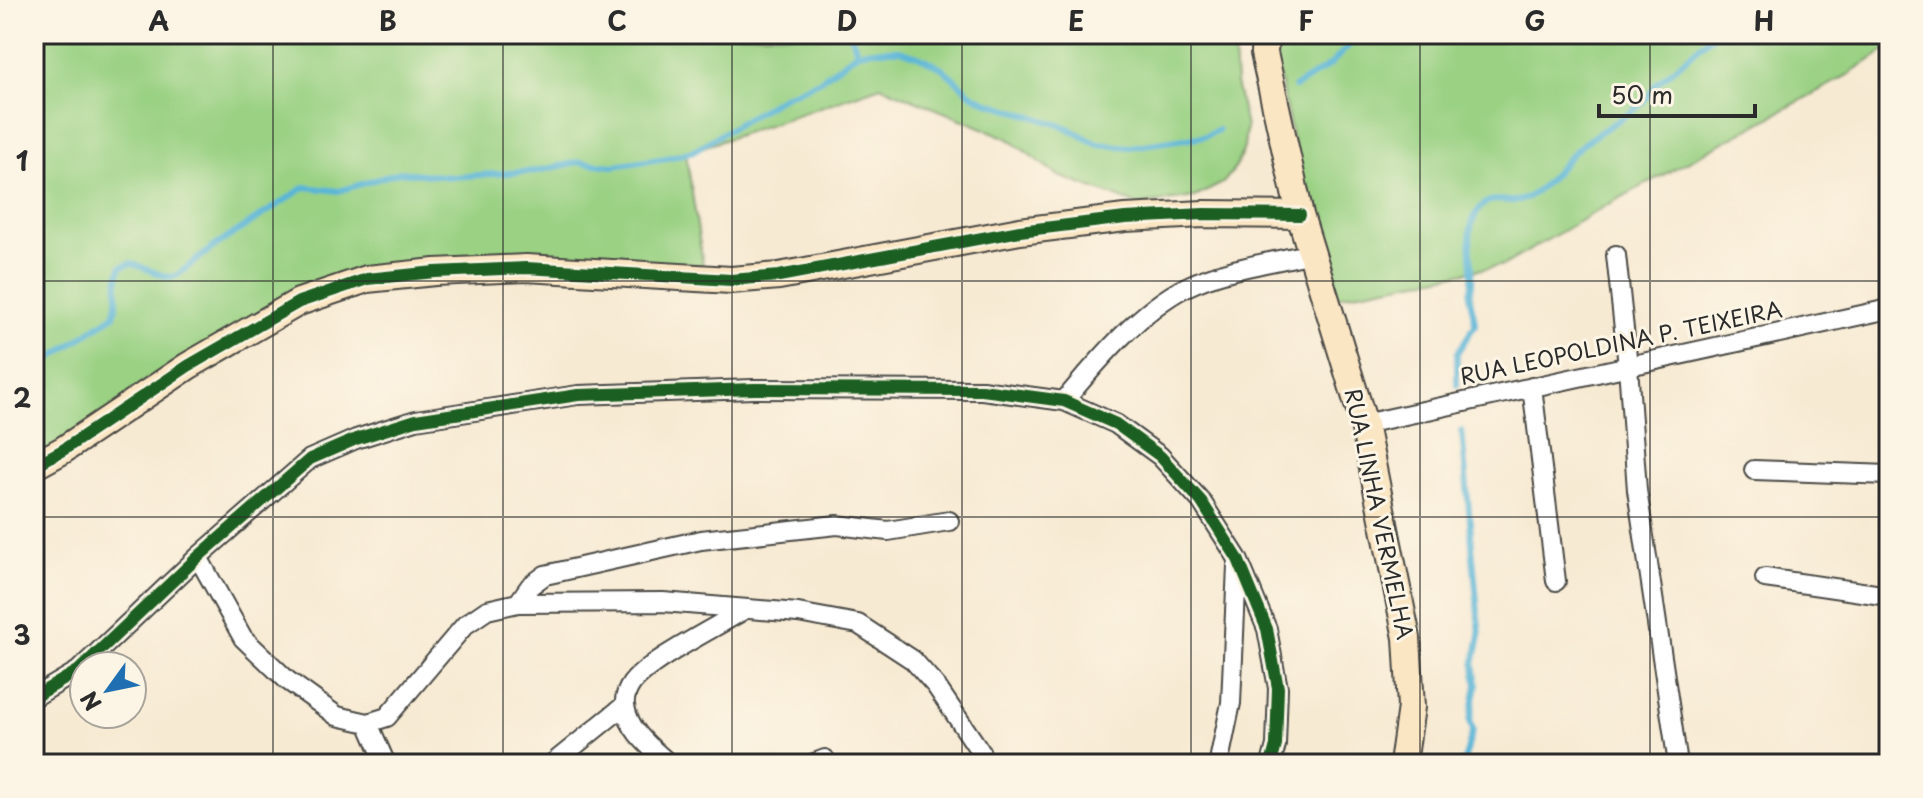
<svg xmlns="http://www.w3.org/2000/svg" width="1923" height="798" font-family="'Playpen Sans',sans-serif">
<rect width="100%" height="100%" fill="#fcf5e5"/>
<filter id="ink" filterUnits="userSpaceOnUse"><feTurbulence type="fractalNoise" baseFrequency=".0125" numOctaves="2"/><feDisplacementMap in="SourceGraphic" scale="16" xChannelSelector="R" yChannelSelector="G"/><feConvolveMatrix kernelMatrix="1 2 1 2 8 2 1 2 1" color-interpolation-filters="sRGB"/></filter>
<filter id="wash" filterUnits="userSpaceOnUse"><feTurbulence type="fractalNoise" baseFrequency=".006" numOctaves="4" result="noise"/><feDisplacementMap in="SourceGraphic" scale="32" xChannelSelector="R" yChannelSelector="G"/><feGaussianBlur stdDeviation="1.8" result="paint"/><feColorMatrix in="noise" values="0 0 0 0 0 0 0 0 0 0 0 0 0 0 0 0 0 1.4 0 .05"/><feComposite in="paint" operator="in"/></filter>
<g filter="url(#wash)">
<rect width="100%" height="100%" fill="#f7ead3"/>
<!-- green -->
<path fill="#9ad183" stroke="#627e57" stroke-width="2" d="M 34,34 L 1233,34 L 1236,83 L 1246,127 L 1244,148 L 1236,167 L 1223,183 L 1195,197 L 1138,205 L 1059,176 L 1007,138 L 881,86 L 686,153 L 703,265 L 638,262 L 355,277 L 34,461 Z
M 1270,34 L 1889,34 L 1889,48 L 1848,75 L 1609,204 L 1504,265 L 1327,298 Z"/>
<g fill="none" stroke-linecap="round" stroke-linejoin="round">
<!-- stream -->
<path stroke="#59b5d7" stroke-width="6" d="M 850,34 L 858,52
M 1295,87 L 1330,65 L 1360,34
M 34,370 L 114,315 C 121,299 114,282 121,267 L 131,263 L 167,277 L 176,276 L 215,246 L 305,187 L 339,191 L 400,172 L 452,177 L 537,171 L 579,162 L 613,166 L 667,158 L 693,151 L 784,96 L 819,81 L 858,52 L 874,50 L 900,50 L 918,56 L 942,68 L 971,94 L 987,102 L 1066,127 L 1097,144 L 1130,147 L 1205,136 L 1218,130
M 1457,385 L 1457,353 L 1475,325 C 1475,315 1470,305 1470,295 C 1470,291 1472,287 1472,283 C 1474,262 1465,235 1475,216 C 1490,186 1508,210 1528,197 C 1548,185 1560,165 1576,150 C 1601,126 1639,116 1656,84 L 1714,34
M 1462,431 L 1480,636 L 1474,665 L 1477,685 L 1470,721 L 1473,730 L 1463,764"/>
</g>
</g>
<g filter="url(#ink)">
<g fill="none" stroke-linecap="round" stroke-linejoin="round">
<!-- street casing -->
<g stroke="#4a4844" stroke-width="22">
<path id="street" d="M 1616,255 L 1628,366 L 1637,490 L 1678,764
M 1532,387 L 1556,581
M 1064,401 C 1097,362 1140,310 1186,287 C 1225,268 1270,263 1312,253
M 1364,424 L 1889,309
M 1754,470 L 1889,475
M 198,557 L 243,638 L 287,680 L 337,716 L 368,723 L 387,717 L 465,625 L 487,610 L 518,603 L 663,602 L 798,613 L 858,624 L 913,660 L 936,686 L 980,751 L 984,764
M 1765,578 L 1889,596
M 518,603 L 530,586 L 545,575 L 701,540 L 837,525 L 888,531 L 949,521
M 34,697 L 78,671 L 198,557 L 310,459 L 356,439 L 416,420 L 578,395 L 754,389 L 982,390 L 1064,401 L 1116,424 L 1160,456 L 1201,501 L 1238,559 L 1267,629 L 1278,688 L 1276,745 L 1271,764
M 368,723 L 386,764
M 1220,756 L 1231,703 L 1237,566
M 552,764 L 625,705
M 669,764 C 652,748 629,732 625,706 C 624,698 627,690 632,683 C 651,659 717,627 745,609
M 812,764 L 825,759"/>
</g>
<!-- secondary casing -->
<g stroke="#4a4844" stroke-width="30">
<path id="secondary" d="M 1265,34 L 1264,53 L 1300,215 L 1364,424 L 1407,638 L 1411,707 L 1403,764
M 34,466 L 63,450 L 188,366 L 299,302 L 367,279 L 435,272 L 526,268 L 731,280 L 779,276 L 1020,231 L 1125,218 L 1204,214 L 1300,215"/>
</g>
<!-- street -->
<use href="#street" stroke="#fff" stroke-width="18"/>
<!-- secondary -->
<use href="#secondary" stroke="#fbe6c4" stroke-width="26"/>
<!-- cycleway casing -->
<g stroke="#fcf5e5" stroke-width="17">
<path id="cycleway" d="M 34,466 L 63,450 L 188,366 L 299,302 L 367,279 L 435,272 L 526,268 L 731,280 L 779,276 L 1020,231 L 1125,218 L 1204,214 L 1300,215
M 34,697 L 78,671 L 198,557 L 310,459 L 356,439 L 416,420 L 578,395 L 754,389 L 982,390 L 1064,401 L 1116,424 L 1160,456 L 1201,501 L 1238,559 L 1267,629 L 1278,688 L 1276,745 L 1271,764"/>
</g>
<!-- cycleway -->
<use href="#cycleway" stroke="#1b5e20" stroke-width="12"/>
</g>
</g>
<!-- grid -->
<path fill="none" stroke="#2b2b2b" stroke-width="2" stroke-opacity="0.55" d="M 273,34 L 273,764M 503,34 L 503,764M 732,34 L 732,764M 962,34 L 962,764M 1191,34 L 1191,764M 1420,34 L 1420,764M 1650,34 L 1650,764M 34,281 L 1889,281M 34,517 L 1889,517"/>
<g text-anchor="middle" stroke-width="6" stroke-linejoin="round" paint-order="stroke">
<!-- street labels -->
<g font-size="22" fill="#2b2b2b" stroke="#fcf5e5">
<text transform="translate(1621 343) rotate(-12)" y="8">RUA LEOPOLDINA P. TEIXEIRA</text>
<text transform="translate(1379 514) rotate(78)" y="8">RUA LINHA VERMELHA</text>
</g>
</g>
<!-- margin -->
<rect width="1923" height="798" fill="none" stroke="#fcf5e5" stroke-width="88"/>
<!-- north arrow -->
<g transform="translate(108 690) rotate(237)"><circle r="38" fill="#fcf5e5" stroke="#a8a49b" stroke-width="2"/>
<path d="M0-6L14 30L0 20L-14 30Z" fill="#1f6fb2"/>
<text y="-12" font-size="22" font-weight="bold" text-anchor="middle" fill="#2b2b2b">N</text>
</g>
<!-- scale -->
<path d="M1599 104v12h156v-12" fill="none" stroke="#2b2b2b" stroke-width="4"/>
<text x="1611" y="104" font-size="24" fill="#2b2b2b" stroke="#fcf5e5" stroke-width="6" paint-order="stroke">50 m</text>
<rect x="44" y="44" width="1835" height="710" fill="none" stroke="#2b2b2b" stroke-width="3"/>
<g font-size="26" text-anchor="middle" font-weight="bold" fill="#2b2b2b">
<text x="159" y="31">A</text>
<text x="388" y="31">B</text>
<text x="617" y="31">C</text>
<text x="847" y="31">D</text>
<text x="1076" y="31">E</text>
<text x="1306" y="31">F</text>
<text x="1535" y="31">G</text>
<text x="1764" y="31">H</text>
<text x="22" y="171">1</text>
<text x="22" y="408">2</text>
<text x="22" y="645">3</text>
</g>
</svg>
